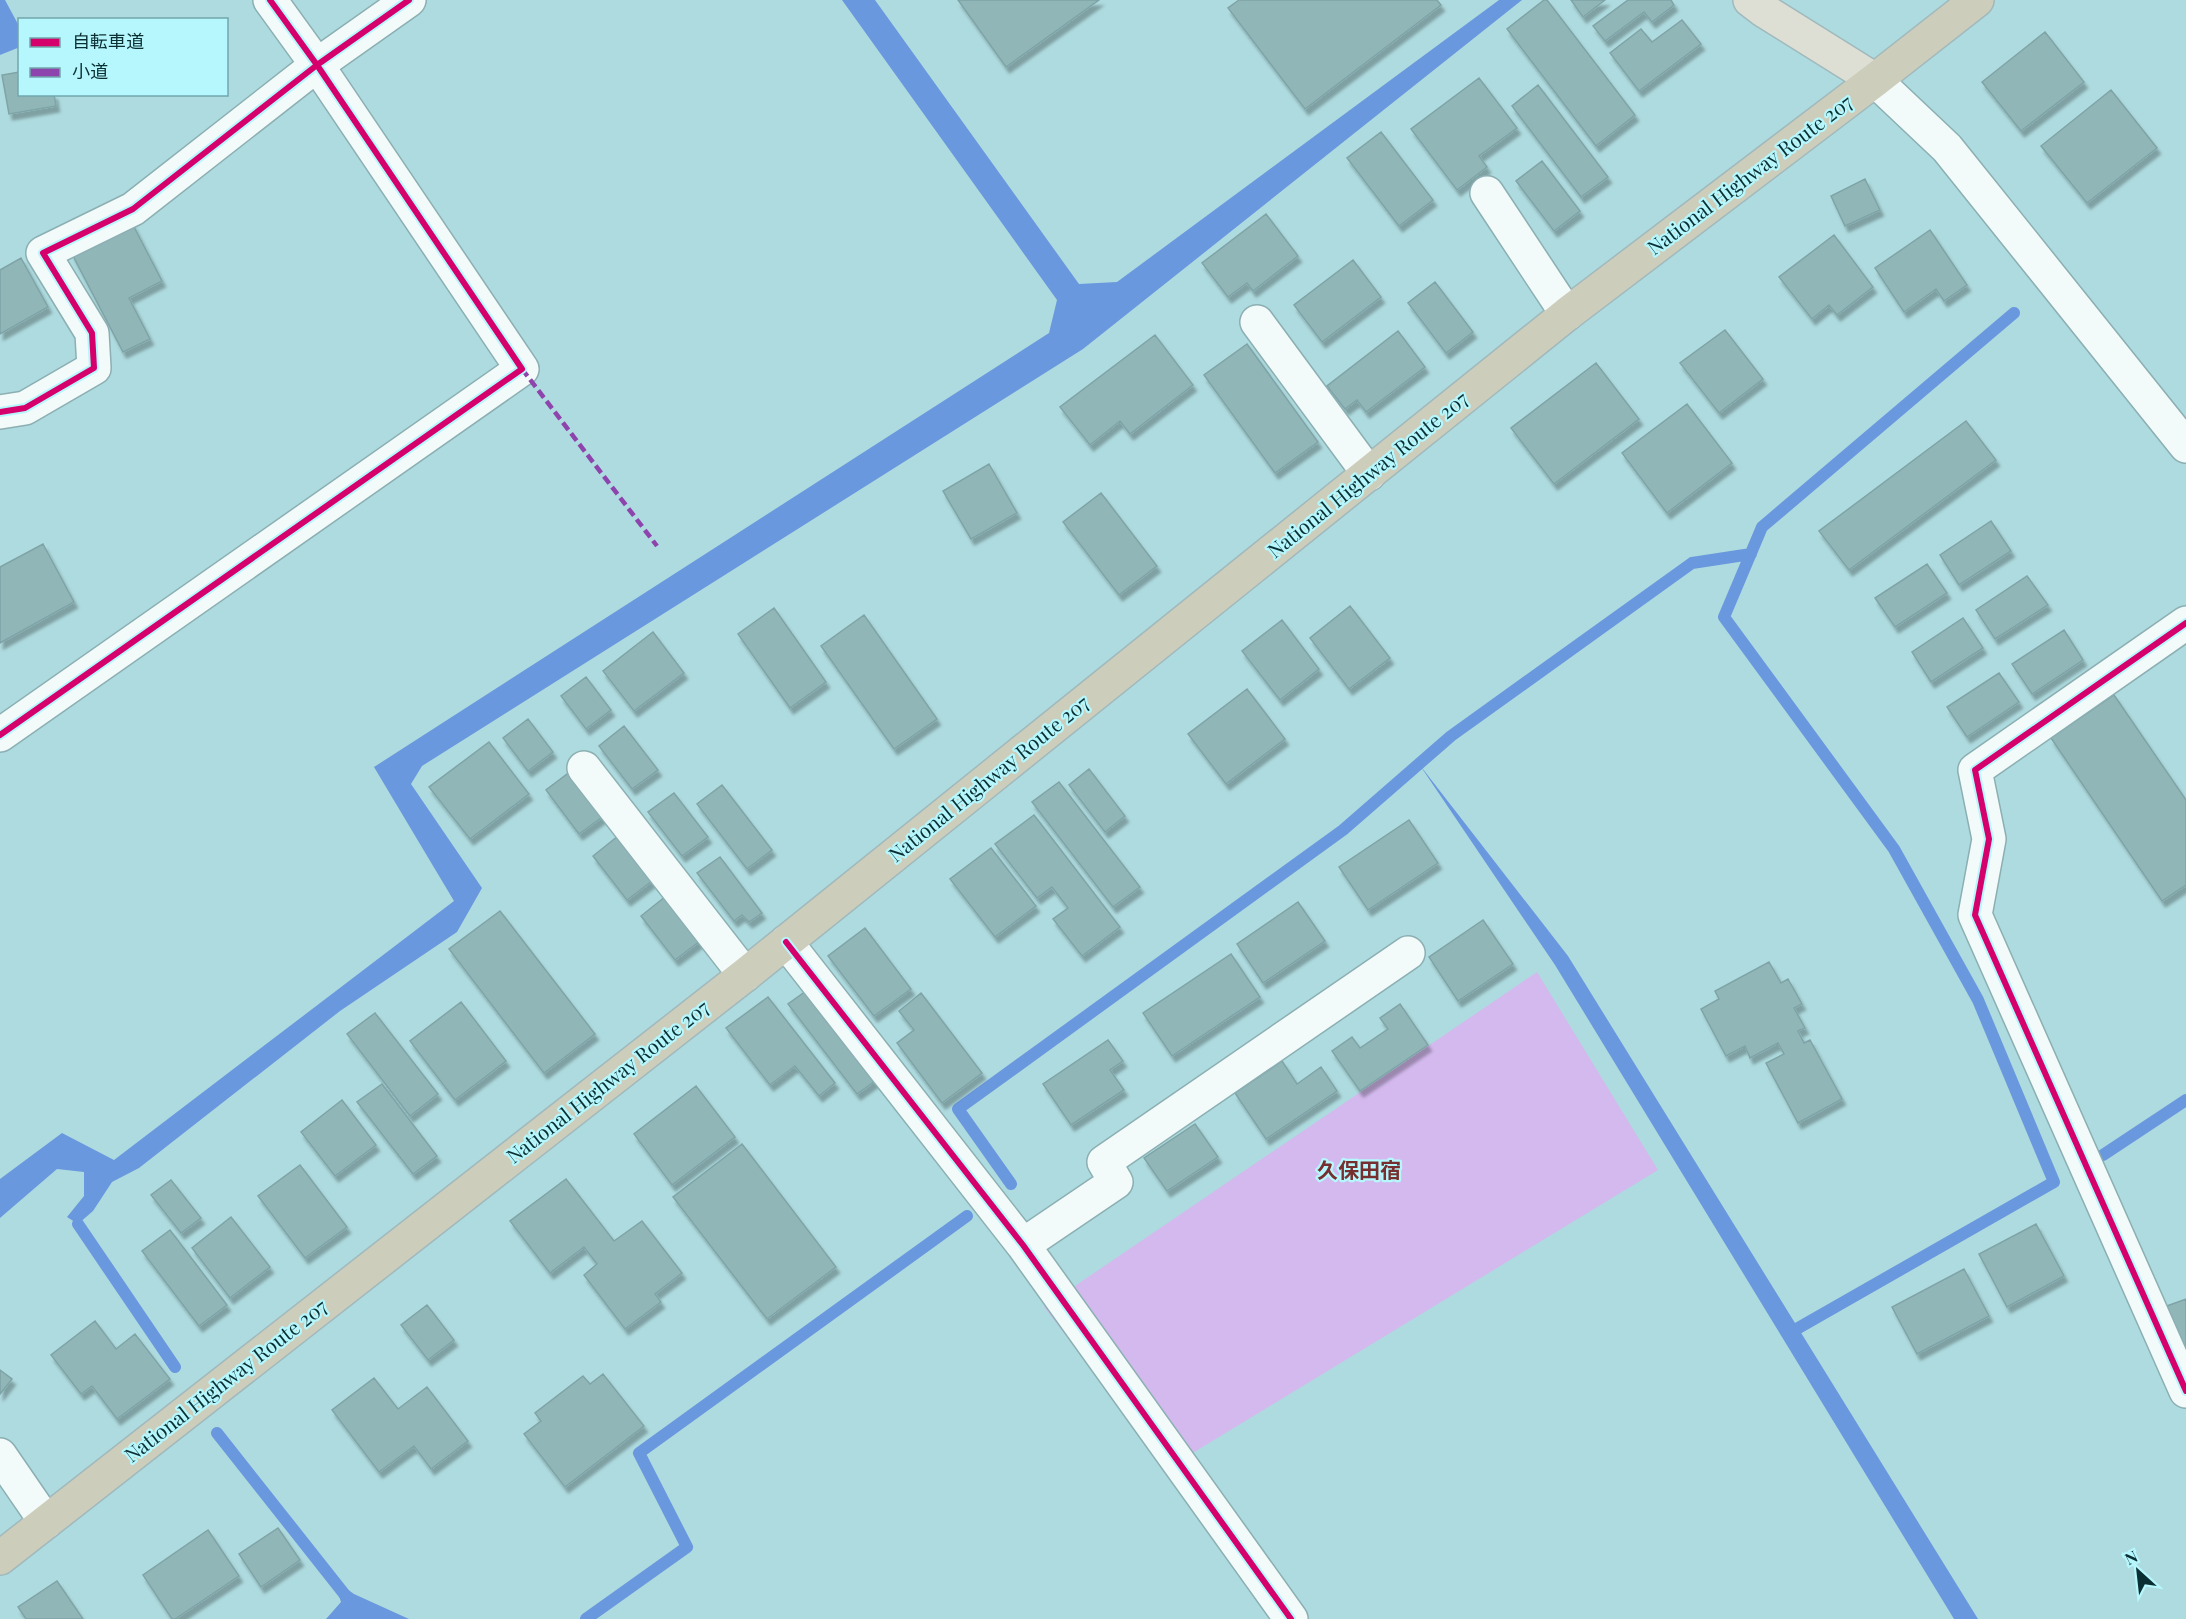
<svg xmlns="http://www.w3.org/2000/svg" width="2186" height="1619" font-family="'Playfair Display','Noto Sans JP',serif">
<defs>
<filter id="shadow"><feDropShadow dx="3.5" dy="6" stdDeviation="1.5" flood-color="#0004"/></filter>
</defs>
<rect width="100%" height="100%" fill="#aedbdf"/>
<!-- green -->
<path fill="#d3b9ee" d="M 1537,972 L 1658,1170 L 1168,1468 L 1044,1307 Z"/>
<!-- water -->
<path fill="#6a98de" d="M 0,0 L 5,0 L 19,26 L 20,47 L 0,55 Z
M 842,0 L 875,0 L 1079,284 L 1117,282 L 1499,0 L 1522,0 L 1083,349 L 422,766 L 411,784 L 482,888 L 457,932 L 340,1011 L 139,1168 L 112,1182 L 93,1211 L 78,1224 L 67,1217 L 84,1196 L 84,1172 L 57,1169 L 0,1218 L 0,1179 L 62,1133 L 114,1160 L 454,901 L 374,767 L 1049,333 L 1057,300 Z
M 1419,764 L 1568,956 L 1978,1619 L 1954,1619 L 1555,965 Z
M 334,1580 L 354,1594 L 409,1619 L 326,1619 L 341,1602 Z"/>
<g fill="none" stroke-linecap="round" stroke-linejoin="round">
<!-- stream -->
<path stroke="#6a98de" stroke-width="12" d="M 2103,1155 L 2186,1100
M 1011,1184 L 958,1109 L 1343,830 L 1451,736 L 1692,563 L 1751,554
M 78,1224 L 175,1367
M 1793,1331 L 2054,1182 L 1978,1000 L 1894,849 L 1724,617 L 1762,527 L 2014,313
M 217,1433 L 364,1619
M 586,1619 L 687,1547 L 639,1453 L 967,1216"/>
</g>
<!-- building -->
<path fill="#91b6b8" stroke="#7fa4a7" stroke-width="1.5" filter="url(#shadow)" d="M 958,0 L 1099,0 L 1006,67 Z
M 1239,0 L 1437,0 L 1441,5 L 1305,109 L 1228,8 Z
M 1544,0 L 1547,0 L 1635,115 L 1596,146 L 1507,29 Z
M 1571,0 L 1605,0 L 1583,17 Z
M 1628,0 L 1671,0 L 1674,5 L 1652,22 L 1644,12 L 1605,41 L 1593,26 Z
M 1682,20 L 1701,44 L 1639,91 L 1610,53 L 1641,29 L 1652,42 Z
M 2045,32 L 2084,82 L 2021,131 L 1982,82 Z
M 20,72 L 20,94 L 54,94 L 56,106 L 9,114 L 2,75 Z
M 1479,78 L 1517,128 L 1479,156 L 1487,167 L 1457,190 L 1411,129 Z
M 1538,85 L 1608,177 L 1581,197 L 1512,106 Z
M 2111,90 L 2157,148 L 2087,203 L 2041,146 Z
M 1381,132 L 1433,200 L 1399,226 L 1347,158 Z
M 1542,161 L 1580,211 L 1554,231 L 1516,181 Z
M 1865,179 L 1880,210 L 1845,226 L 1831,196 Z
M 1266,214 L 1298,256 L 1253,291 L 1247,283 L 1228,297 L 1202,263 Z
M 132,223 L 162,281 L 129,298 L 150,339 L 123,352 L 72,254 Z
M 1930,230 L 1967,285 L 1944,301 L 1936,289 L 1904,312 L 1875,268 Z
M 1834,235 L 1873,287 L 1837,315 L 1829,305 L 1812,319 L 1779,277 Z
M 21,258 L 48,307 L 0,334 L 0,270 Z
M 1353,260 L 1381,297 L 1322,342 L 1294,305 Z
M 1435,282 L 1473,332 L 1446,353 L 1408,303 Z
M 1725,330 L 1763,379 L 1719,413 L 1680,363 Z
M 1398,331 L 1425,367 L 1366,412 L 1357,400 L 1345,409 L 1327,386 Z
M 1155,335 L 1193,385 L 1130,434 L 1120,421 L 1090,445 L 1060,407 Z
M 1247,344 L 1318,442 L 1275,473 L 1204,375 Z
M 1596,363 L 1639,419 L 1554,484 L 1511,428 Z
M 1687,404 L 1732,463 L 1667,513 L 1622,453 Z
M 1966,421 L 1996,460 L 1849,570 L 1819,531 Z
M 989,464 L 1017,513 L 971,539 L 943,491 Z
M 1101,493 L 1157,566 L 1119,595 L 1063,522 Z
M 1991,521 L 2011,551 L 1959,585 L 1940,555 Z
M 43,544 L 74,602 L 0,643 L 0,567 Z
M 1927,564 L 1947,593 L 1895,627 L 1875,598 Z
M 2027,576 L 2048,605 L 1995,639 L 1976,610 Z
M 1350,606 L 1390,658 L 1349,689 L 1310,638 Z
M 774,608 L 826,682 L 790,708 L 738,634 Z
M 864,615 L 937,719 L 894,749 L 821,646 Z
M 1963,618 L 1983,648 L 1931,682 L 1912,652 Z
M 1282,620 L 1319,669 L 1280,700 L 1242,651 Z
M 2064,630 L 2083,660 L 2032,694 L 2012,664 Z
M 653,632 L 684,673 L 634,711 L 603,671 Z
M 1999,673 L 2019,702 L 1967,737 L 1947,707 Z
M 586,677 L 611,710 L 586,729 L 561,696 Z
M 1247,689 L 1285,739 L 1226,784 L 1188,734 Z
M 2114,695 L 2186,800 L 2186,885 L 2162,901 L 2051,738 Z
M 528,719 L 553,752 L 528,771 L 503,738 Z
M 624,726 L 658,770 L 632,789 L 599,746 Z
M 489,742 L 529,794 L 470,839 L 429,787 Z
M 1089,769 L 1125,816 L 1105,832 L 1069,785 Z
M 571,771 L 605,815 L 579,834 L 546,790 Z
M 1059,782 L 1140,887 L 1113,907 L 1032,802 Z
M 722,785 L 772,850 L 747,869 L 697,804 Z
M 674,793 L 708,837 L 682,856 L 648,812 Z
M 1034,815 L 1120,927 L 1082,956 L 1053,919 L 1068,908 L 1052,887 L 1037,898 L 995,844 Z
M 1409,820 L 1438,863 L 1368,910 L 1339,867 Z
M 618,836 L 652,881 L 627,900 L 593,856 Z
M 991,848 L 1036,906 L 995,937 L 950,879 Z
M 720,857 L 762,913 L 749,922 L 742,915 L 734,921 L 697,873 Z
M 666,896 L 700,941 L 675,960 L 641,916 Z
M 1298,902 L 1325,941 L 1263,983 L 1237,944 Z
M 500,911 L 595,1034 L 544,1073 L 449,949 Z
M 1483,920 L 1513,964 L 1458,1001 L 1429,957 Z
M 865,928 L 911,989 L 874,1016 L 828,956 Z
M 1231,954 L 1260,997 L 1172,1056 L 1143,1013 Z
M 1769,962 L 1781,983 L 1788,979 L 1802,1004 L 1794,1008 L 1805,1028 L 1798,1031 L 1804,1043 L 1810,1040 L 1842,1099 L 1798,1123 L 1766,1063 L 1784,1054 L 1778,1043 L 1750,1058 L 1745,1046 L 1726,1056 L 1701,1009 L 1719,999 L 1715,991 Z
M 813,986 L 882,1076 L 857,1094 L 788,1004 Z
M 921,993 L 982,1073 L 942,1103 L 897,1043 L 914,1030 L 899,1011 Z
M 768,997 L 835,1083 L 819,1096 L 795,1066 L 770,1085 L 726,1028 Z
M 461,1002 L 506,1061 L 455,1100 L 410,1041 Z
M 1400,1004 L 1428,1045 L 1360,1091 L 1332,1051 L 1352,1037 L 1360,1048 L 1388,1029 L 1380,1018 Z
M 375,1013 L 438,1094 L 410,1116 L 347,1034 Z
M 1108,1040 L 1123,1061 L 1110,1070 L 1124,1090 L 1071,1125 L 1043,1084 Z
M 1282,1061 L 1297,1084 L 1321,1067 L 1337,1091 L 1266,1139 L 1235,1093 Z
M 382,1084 L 437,1156 L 413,1174 L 357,1102 Z
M 696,1086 L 735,1137 L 672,1185 L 634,1134 Z
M 342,1100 L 376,1145 L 335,1176 L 301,1132 Z
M 1195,1124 L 1218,1157 L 1167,1191 L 1144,1158 Z
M 742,1144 L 836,1267 L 767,1319 L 673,1197 Z
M 300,1165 L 347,1227 L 305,1258 L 258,1196 Z
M 566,1179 L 614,1241 L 642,1221 L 682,1273 L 655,1294 L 661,1302 L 625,1329 L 584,1275 L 597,1264 L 584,1247 L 550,1273 L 510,1221 Z
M 171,1180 L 201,1218 L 181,1233 L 151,1195 Z
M 231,1217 L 270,1267 L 230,1298 L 192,1248 Z
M 2036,1224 L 2064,1276 L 2007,1307 L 1979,1254 Z
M 170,1230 L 227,1305 L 199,1326 L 142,1251 Z
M 1964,1269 L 1989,1316 L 1917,1354 L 1892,1307 Z
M 2186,1299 L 2186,1348 L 2182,1349 L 2164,1307 Z
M 427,1305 L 454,1340 L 428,1360 L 401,1325 Z
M 95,1321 L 116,1349 L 135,1334 L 170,1379 L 117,1419 L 92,1386 L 81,1394 L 51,1355 Z
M 0,1370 L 12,1379 L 0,1394 Z
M 603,1374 L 644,1426 L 565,1487 L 524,1434 L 541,1421 L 535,1413 L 583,1376 L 590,1384 Z
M 374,1378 L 398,1409 L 427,1387 L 468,1441 L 431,1469 L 414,1446 L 379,1472 L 332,1410 Z
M 278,1528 L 300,1560 L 261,1587 L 239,1554 Z
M 208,1530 L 239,1576 L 175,1619 L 172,1619 L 143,1575 Z
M 57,1581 L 83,1619 L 26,1619 L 18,1607 Z"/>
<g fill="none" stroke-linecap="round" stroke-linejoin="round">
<!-- minor casing -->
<g stroke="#8bafb2" stroke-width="36">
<path id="minor" d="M 1875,80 L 1947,148 L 2186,446
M 1487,193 L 1567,314
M 1257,322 L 1369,474
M 0,412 L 25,408 L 94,368 L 92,333 L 43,253 L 133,209 L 317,65 L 409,0
M 2186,623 L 1975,770 L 1989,839 L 1975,915 L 2186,1391
M 0,735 L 522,369 L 317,65 L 270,0
M 584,768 L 745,975
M 786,942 L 1023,1245 L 1291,1619
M 1023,1245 L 1116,1182 L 1104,1162 L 1408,953
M 0,1455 L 46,1522"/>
</g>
<!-- major casing -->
<g stroke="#a0b9bc" stroke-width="36">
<path id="major" d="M 1750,0 L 1763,10 L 1875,80"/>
</g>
<!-- highway casing -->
<g stroke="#a0b9bc" stroke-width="36">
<path id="highway" d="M 0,1558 L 745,975 L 1567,314 L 1875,80 L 1977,0"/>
</g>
<!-- minor -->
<use href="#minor" stroke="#f3fafa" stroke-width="33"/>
<!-- major -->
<use href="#major" stroke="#dddfd5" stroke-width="33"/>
<!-- highway -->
<use href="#highway" stroke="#cdcdbc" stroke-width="33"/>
<!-- quiet -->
<path stroke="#8e44ad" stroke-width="4.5" stroke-dasharray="9 4.5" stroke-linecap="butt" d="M 522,369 L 657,546"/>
<!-- cycleway casing -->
<g stroke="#b6f7fd" stroke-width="10">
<path id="cycleway" d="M 0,412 L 25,408 L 94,368 L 92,333 L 43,253 L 133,209 L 317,65 L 409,0
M 2186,623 L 1975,770 L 1989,839 L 1975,915 L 2186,1391
M 0,735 L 522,369 L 317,65 L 270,0
M 786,942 L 1023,1245 L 1291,1619"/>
</g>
<!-- cycleway -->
<use href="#cycleway" stroke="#d6006c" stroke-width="6"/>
</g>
<g text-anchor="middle" stroke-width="4.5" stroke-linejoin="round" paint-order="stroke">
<!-- street labels -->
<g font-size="20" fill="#0a2f32" stroke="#b6f7fd">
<text transform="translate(1750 175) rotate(-37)" y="7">National Highway Route 207</text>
<text transform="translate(1368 475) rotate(-39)" y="7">National Highway Route 207</text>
<text transform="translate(989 779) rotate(-39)" y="7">National Highway Route 207</text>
<text transform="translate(608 1082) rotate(-38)" y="7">National Highway Route 207</text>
<text transform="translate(226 1381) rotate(-38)" y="7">National Highway Route 207</text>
</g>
<!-- neighbourhood labels -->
<g font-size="21" font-weight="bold" fill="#762f2e" stroke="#b6f7fd">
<text x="1359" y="1178">久保田宿</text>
</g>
</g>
<!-- legend -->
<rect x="18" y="18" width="210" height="78" fill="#b6f7fd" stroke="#71a7ac" stroke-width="1.5"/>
<rect x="30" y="38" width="30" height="9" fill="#d6006c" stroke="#71a7ac" stroke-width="1.5"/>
<text x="72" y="48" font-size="18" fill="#0a2f32">自転車道</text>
<rect x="30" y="68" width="30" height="9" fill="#8e44ad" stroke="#71a7ac" stroke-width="1.5"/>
<text x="72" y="78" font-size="18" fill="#0a2f32">小道</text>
<!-- north arrow -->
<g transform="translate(2138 1571) rotate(333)" stroke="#b6f7fd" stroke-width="4.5" paint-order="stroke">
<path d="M0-4.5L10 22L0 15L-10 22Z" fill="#0a2f32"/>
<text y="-9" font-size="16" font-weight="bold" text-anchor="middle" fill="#0a2f32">N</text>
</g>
</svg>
